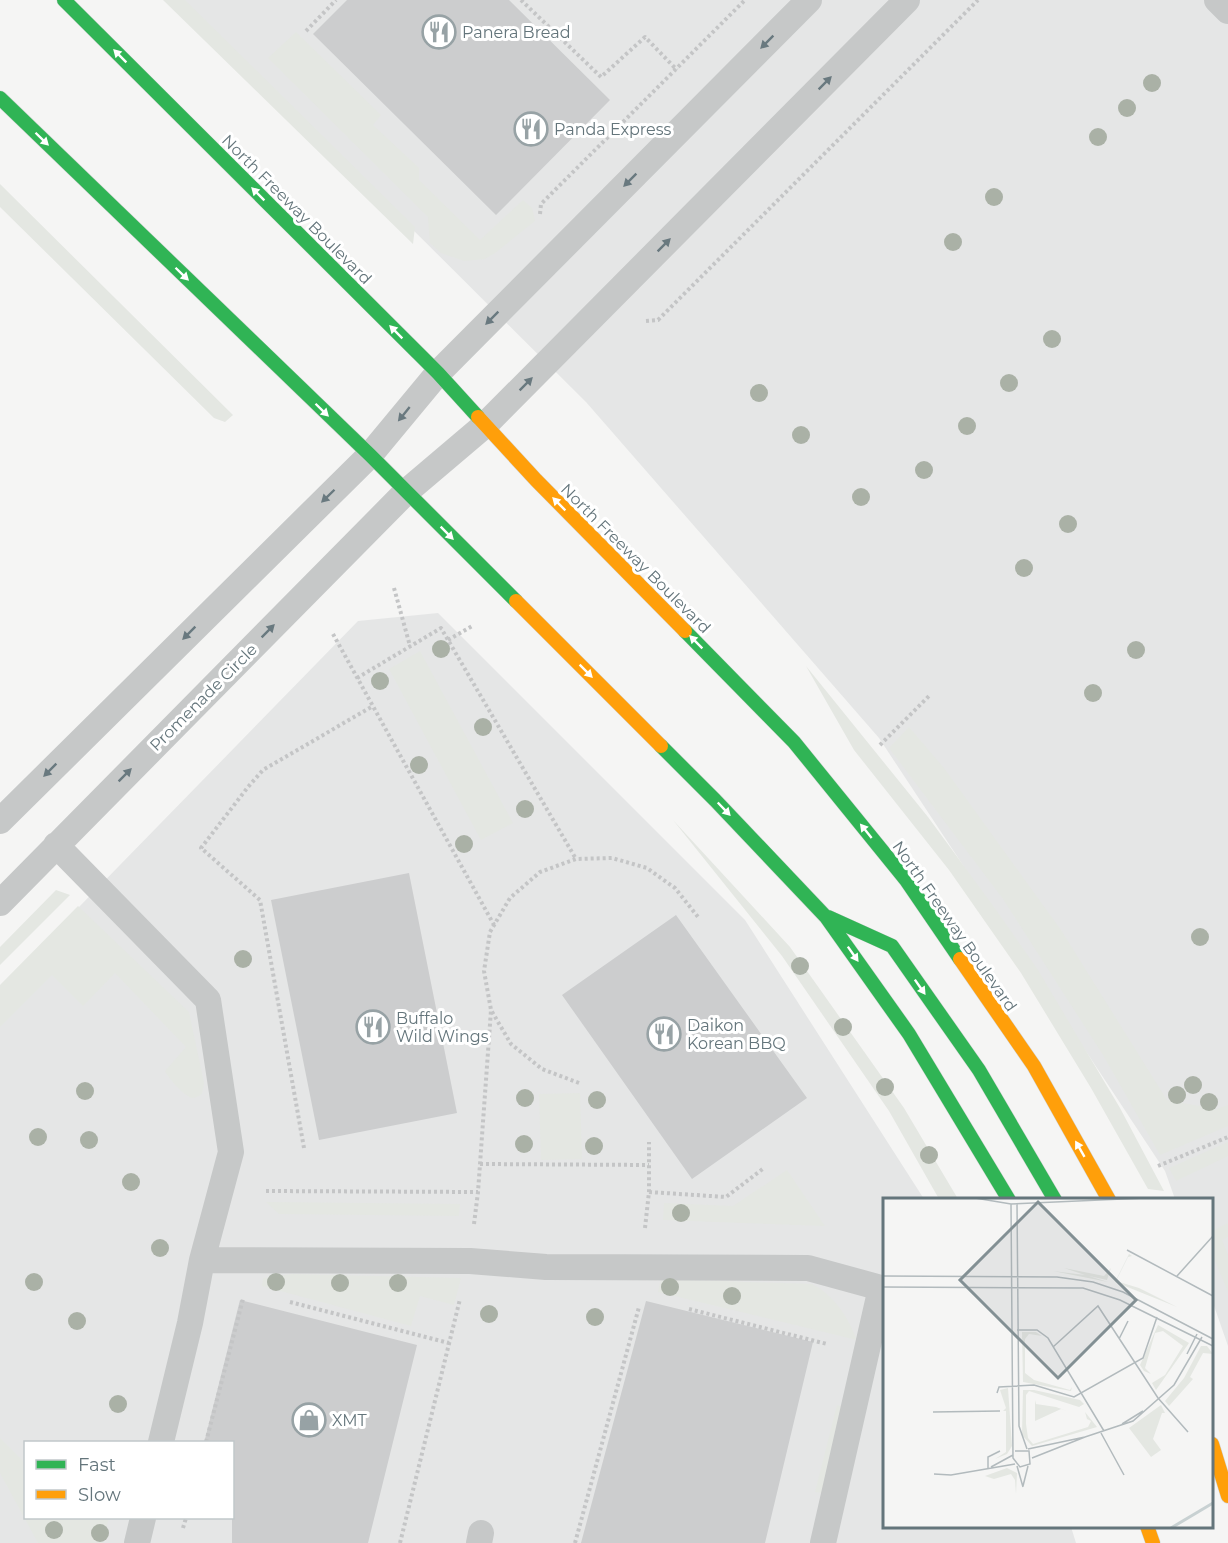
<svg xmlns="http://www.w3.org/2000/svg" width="1228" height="1543" font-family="Montserrat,sans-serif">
<rect width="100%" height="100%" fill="#f5f5f4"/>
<!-- built -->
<path fill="#e5e6e6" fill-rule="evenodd" d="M 182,0 L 1228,0 L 1228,1346 L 1212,1300 L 1212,1200 L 1175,1199 L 1165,1171 L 879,738 L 586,402 Z
M 438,613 L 745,920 L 924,1199 L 884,1200 L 884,1526 L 1071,1527 L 1076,1543 L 0,1543 L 0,988 L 358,621 ZM 26,1442 L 232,1442 L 232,1518 L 26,1518 Z"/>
<!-- green -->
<path fill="#e4e7e2" d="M 163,0 L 185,0 L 415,227 L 413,244 Z
M 296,32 L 381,115 L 373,125 L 419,168 L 419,180 L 480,240 L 523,200 L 532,208 L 535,221 L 495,253 L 485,259 L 464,261 L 441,253 L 430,243 L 428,217 L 268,58 Z
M 0,184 L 233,415 L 225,422 L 214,418 L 0,207 Z
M 420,651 L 513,823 L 481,840 L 389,669 Z
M 806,666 L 928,817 L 994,907 L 1038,970 L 1120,1108 L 1164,1191 L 1148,1189 L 1091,1088 L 1021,973 L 949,870 L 854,750 Z
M 909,727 L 944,768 L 1061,930 L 1167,1100 L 1216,1109 L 1228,1105 L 1228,1126 L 1160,1155 L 1103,1055 L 1003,899 L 889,748 Z
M 673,820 L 790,947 L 904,1108 L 958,1199 L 939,1199 L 889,1111 L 782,956 Z
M 56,890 L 70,895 L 0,965 L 0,947 Z
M 78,906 L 189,1012 L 204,1083 L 202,1094 C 200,1095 196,1098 193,1098 C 186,1098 168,1078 165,1071 L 186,1047 L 115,973 L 83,1006 L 52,975 L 0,1027 L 0,985 Z
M 580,1093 L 582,1159 L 541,1160 L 539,1094 Z
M 1228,1142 L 1228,1156 L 1176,1181 L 1169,1168 Z
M 787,1170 L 825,1226 L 663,1220 L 664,1203 L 733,1206 Z
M 266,1202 L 460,1204 L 459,1216 L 279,1214 Z
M 1228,1223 L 1228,1237 L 1222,1240 L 1228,1255 L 1228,1292 L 1212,1254 L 1212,1231 Z
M 292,1274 L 461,1278 L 454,1305 L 420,1296 L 411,1326 L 262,1286 L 263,1278 Z
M 661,1279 L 812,1284 C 834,1295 848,1317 857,1340 L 658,1292 Z
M 837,1405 L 845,1408 L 823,1493 L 815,1492 Z
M 0,1438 L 25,1463 L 26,1518 L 109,1518 L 102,1543 L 38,1543 L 0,1473 Z"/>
<!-- building -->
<path fill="#cccdce" d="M 347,0 L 509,0 L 610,100 L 496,215 L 313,34 Z
M 409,873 L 457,1113 L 319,1140 L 271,900 Z
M 676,915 L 807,1098 L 692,1179 L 562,995 Z
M 240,1300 L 417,1345 L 368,1543 L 232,1543 L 232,1443 L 204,1443 Z
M 646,1301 L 813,1342 L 765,1543 L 581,1543 Z"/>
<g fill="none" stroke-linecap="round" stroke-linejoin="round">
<!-- fast casing -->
<g stroke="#d1d2d2" stroke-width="15">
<path id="fast" d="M 64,0 L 438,373 L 478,417
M 0,98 L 370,455 L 516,601
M 685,631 L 794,742 L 906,880 L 960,959
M 661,746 L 715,800 L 826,917 L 909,1034 L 1009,1200
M 828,917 L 892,946 L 979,1070 L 1055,1200"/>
</g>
<!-- slow casing -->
<g stroke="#d1d2d2" stroke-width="15">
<path id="slow" d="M 478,417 L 536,480 L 685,631
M 516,601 L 661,746
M 960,959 L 1034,1066 L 1109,1200
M 1212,1444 L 1228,1496
M 1147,1526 L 1153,1543"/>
</g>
<!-- path -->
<path stroke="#c4c5c6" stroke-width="4" stroke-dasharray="3 3" stroke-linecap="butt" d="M 521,0 L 601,77 L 645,37 L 677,70
M 306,31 L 336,0
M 540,214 L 541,204 L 745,0
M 646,321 L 658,320 L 978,0
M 394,588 L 410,646
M 333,634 L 494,925
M 448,640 L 474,625
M 357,678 L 441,628 L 576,859
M 880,745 L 929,696
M 579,1083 L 542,1069 L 511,1044 L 491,1010 L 484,971 L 490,932 L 510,898 L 540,872 L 576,859 L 612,858 L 647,868 L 675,888 L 698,917
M 304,1148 L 260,900 L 201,848 L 248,787 L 263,770 L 373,706
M 480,1164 L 649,1165
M 1158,1166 L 1228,1137
M 266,1191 L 478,1192
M 649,1192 L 726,1197 L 764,1168
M 474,1224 L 478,1192 L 491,1010
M 645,1228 L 649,1192 L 649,1142
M 290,1302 L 449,1343
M 689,1309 L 827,1344
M 206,1442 L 243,1299
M 183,1528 L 186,1518
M 400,1543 L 460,1299
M 575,1543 L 639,1307"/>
<!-- lane -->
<path stroke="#c6c8c8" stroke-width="26" d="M 1217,0 L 1228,11
M 0,821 L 370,455 L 438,373 L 809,0
M 56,845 L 208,1000 L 231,1152 L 202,1260 L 190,1323 L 161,1442
M 0,903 L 406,492 L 485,425 L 907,0
M 202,1260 L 470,1261 L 546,1267 L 808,1268 L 881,1288 L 823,1543
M 137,1543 L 143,1518
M 479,1543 L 481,1533"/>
<!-- fast -->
<use href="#fast" stroke="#30b455" stroke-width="14"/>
<!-- slow -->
<use href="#slow" stroke="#ff9f0a" stroke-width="14"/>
</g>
<!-- trees -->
<g fill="#aab1a6">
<circle cx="1152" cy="83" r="9"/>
<circle cx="1127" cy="108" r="9"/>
<circle cx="1098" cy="137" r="9"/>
<circle cx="994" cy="197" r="9"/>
<circle cx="953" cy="242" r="9"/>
<circle cx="1052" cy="339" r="9"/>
<circle cx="1009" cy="383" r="9"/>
<circle cx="759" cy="393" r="9"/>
<circle cx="967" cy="426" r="9"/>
<circle cx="801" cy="435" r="9"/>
<circle cx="924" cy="470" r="9"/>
<circle cx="861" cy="497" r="9"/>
<circle cx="1068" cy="524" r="9"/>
<circle cx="1024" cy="568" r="9"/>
<circle cx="441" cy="649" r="9"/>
<circle cx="1136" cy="650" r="9"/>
<circle cx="380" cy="681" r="9"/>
<circle cx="1093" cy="693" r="9"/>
<circle cx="483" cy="727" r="9"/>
<circle cx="419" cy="765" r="9"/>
<circle cx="525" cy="809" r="9"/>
<circle cx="464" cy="844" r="9"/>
<circle cx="1200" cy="937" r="9"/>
<circle cx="243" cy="959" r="9"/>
<circle cx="800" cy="966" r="9"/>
<circle cx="843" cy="1027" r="9"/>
<circle cx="1193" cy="1085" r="9"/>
<circle cx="885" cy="1087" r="9"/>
<circle cx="85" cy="1091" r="9"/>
<circle cx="1177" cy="1095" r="9"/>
<circle cx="525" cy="1098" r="9"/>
<circle cx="597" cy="1100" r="9"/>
<circle cx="1209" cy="1102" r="9"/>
<circle cx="38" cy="1137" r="9"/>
<circle cx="89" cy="1140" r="9"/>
<circle cx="524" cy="1144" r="9"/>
<circle cx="594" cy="1146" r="9"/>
<circle cx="929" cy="1155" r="9"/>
<circle cx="131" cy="1182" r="9"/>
<circle cx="681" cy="1213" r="9"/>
<circle cx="160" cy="1248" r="9"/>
<circle cx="34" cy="1282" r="9"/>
<circle cx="276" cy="1282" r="9"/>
<circle cx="340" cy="1283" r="9"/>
<circle cx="398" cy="1283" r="9"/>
<circle cx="670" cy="1287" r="9"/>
<circle cx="732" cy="1296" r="9"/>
<circle cx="489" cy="1314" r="9"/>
<circle cx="595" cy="1317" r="9"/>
<circle cx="77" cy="1321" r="9"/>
<circle cx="118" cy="1404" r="9"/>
<circle cx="54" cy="1530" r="9"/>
<circle cx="100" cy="1533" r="9"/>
</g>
<!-- one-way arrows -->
<defs><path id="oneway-solid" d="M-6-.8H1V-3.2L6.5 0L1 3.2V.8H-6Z" transform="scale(1.5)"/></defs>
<g fill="#69797f">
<use href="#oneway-solid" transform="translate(767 42) rotate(135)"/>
<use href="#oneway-solid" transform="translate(825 83) rotate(-45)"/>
<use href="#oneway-solid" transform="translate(630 180) rotate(135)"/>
<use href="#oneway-solid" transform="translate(664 245) rotate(-45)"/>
<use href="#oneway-solid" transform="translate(492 318) rotate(135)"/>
<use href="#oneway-solid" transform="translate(526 384) rotate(-45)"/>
<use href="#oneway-solid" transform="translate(404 414) rotate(129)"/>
<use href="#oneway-solid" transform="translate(328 496) rotate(136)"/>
<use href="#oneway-solid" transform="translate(268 631) rotate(-45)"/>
<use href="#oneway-solid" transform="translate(189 633) rotate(135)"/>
<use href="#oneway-solid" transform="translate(50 770) rotate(135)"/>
<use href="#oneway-solid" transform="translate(125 775) rotate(-45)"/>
</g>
<g fill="#fff">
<use href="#oneway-solid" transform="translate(120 56) rotate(-135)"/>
<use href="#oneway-solid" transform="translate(42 139) rotate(44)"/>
<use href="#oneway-solid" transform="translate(258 194) rotate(-135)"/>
<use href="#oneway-solid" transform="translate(182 274) rotate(44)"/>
<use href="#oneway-solid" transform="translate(396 332) rotate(-135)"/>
<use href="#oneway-solid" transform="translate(322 410) rotate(44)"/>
<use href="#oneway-solid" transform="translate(559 504) rotate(-135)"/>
<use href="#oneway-solid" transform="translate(447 533) rotate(45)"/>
<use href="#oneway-solid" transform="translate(696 642) rotate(-135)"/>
<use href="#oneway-solid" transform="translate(586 671) rotate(45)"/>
<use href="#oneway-solid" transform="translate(724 809) rotate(46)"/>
<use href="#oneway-solid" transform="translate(866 831) rotate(-129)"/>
<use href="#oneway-solid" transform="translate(853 954) rotate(55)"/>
<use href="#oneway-solid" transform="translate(920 987) rotate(55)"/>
<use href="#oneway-solid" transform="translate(1080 1149) rotate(-120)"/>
</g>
<!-- icons -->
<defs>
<g id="restaurant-ring" transform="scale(1.725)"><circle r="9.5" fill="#fff" stroke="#97a2a5" stroke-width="1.5"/><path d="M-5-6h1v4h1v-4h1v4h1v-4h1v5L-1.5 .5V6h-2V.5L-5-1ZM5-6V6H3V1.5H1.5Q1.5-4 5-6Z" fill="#97a2a5"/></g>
<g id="shop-ring" transform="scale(1.725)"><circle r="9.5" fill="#fff" stroke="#97a2a5" stroke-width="1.5"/><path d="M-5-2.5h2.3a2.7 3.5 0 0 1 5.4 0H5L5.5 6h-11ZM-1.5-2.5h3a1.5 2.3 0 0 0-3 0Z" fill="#97a2a5"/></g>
</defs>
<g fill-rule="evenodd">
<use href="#restaurant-ring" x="439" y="32"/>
<use href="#restaurant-ring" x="531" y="129"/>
<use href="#restaurant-ring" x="373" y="1027"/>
<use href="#restaurant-ring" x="664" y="1034"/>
<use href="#shop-ring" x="309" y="1420"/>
</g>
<g text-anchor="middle" stroke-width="6" stroke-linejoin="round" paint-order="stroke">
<!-- poi labels -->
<g font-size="16" fill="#64757b" stroke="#fff" text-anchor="start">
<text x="462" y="38">Panera Bread</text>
<text x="554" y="135">Panda Express</text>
<text x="396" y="1024">Buffalo<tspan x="396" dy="18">Wild Wings</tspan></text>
<text x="687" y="1031">Daikon<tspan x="687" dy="18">Korean BBQ</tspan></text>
<text x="332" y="1426">XMT</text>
</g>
<!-- street labels -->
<g font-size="16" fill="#64757b" stroke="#fff">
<text transform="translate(297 209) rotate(45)" y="6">North Freeway Boulevard</text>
<text transform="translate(636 558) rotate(45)" y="6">North Freeway Boulevard</text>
<text transform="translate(203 697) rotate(-45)" y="6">Promenade Circle</text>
<text transform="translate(955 926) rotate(55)" y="6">North Freeway Boulevard</text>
</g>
</g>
<!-- overview -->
<g transform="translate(883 1198)">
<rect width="330" height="330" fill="#f5f5f4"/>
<path d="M 246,56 L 249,58 L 245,59 L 233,83 L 256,90 L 294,109 L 232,84 ZM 181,70 L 221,78 L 228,70 L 224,82 L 206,78 L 225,84 L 170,73 L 202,77 ZM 275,127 L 306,145 L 273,192 L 269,185 L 282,177 L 300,148 L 280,133 L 272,135 L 262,170 L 268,176 L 261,173 L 257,167 ZM 139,134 L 153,134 L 159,138 L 146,136 L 142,141 L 142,175 L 151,182 L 187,192 L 189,189 L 188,193 L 140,184 ZM 318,148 L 324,148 L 330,156 L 320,155 L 307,179 L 310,181 L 286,208 L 282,203 L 301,180 ZM 125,190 L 129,248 L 124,256 L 112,261 L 123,254 L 123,213 L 120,213 L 123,210 L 117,192 ZM 140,192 L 151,192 L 197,202 L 201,206 L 196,209 L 146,193 L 143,197 L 143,226 L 145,240 L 150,246 L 205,229 L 208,223 L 204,221 L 202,214 L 214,229 L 149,248 L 139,237 ZM 152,202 L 153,206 L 173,209 L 184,213 L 178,211 L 152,223 ZM 278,207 L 282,215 L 279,215 L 270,241 L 278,252 L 268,259 L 246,230 ZM 124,270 L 134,275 L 133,296 L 132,282 L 128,276 L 111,281 L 102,278 Z" fill="#e4e7e2"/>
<path fill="none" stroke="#c8d1d2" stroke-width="3" d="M 288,330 L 330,305"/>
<path fill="none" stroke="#b2babd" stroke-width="1.5" d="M 92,0 L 128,6 L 262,0M 134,5 L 136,228 L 144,251M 128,6 L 130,260 L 137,269 L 147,266 L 146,253 L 132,253M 244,52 L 330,98M 0,78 L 174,79 L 210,84 L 240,94 L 330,141M 294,78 L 330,38M 0,89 L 200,90 L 237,102 L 330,148M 134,132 L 154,132 L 165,140 L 221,233M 236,141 L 245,123M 170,149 L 215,108 L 275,200 L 305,234M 304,156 L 314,136M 114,195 L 116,189 L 151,187 L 191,199 L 260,160 L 274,119M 50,214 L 117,213M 239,226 L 260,213M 218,235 L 241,277M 145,251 L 202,239 L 250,223 L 291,187 L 319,139M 149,260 L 202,239M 134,268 L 140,289M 108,269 L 130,257M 105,271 L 105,259 L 117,253M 51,276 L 68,277 L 132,266M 140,288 L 145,268"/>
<path fill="#839094" fill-opacity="0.15" stroke="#839094" stroke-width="3" d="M 155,4 L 253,102 L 175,180 L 77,82 Z"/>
<rect width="330" height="330" fill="none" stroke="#64757b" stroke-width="3"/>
</g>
<!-- legend -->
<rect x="24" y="1441" width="210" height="78" fill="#ffffff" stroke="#c1c8ca" stroke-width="1.5"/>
<rect x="36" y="1460" width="30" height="9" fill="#30b455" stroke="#c1c8ca" stroke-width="1.5"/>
<text x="78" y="1471" font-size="18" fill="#64757b">Fast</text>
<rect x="36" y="1490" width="30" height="9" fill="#ff9f0a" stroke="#c1c8ca" stroke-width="1.5"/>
<text x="78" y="1501" font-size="18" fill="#64757b">Slow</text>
</svg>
